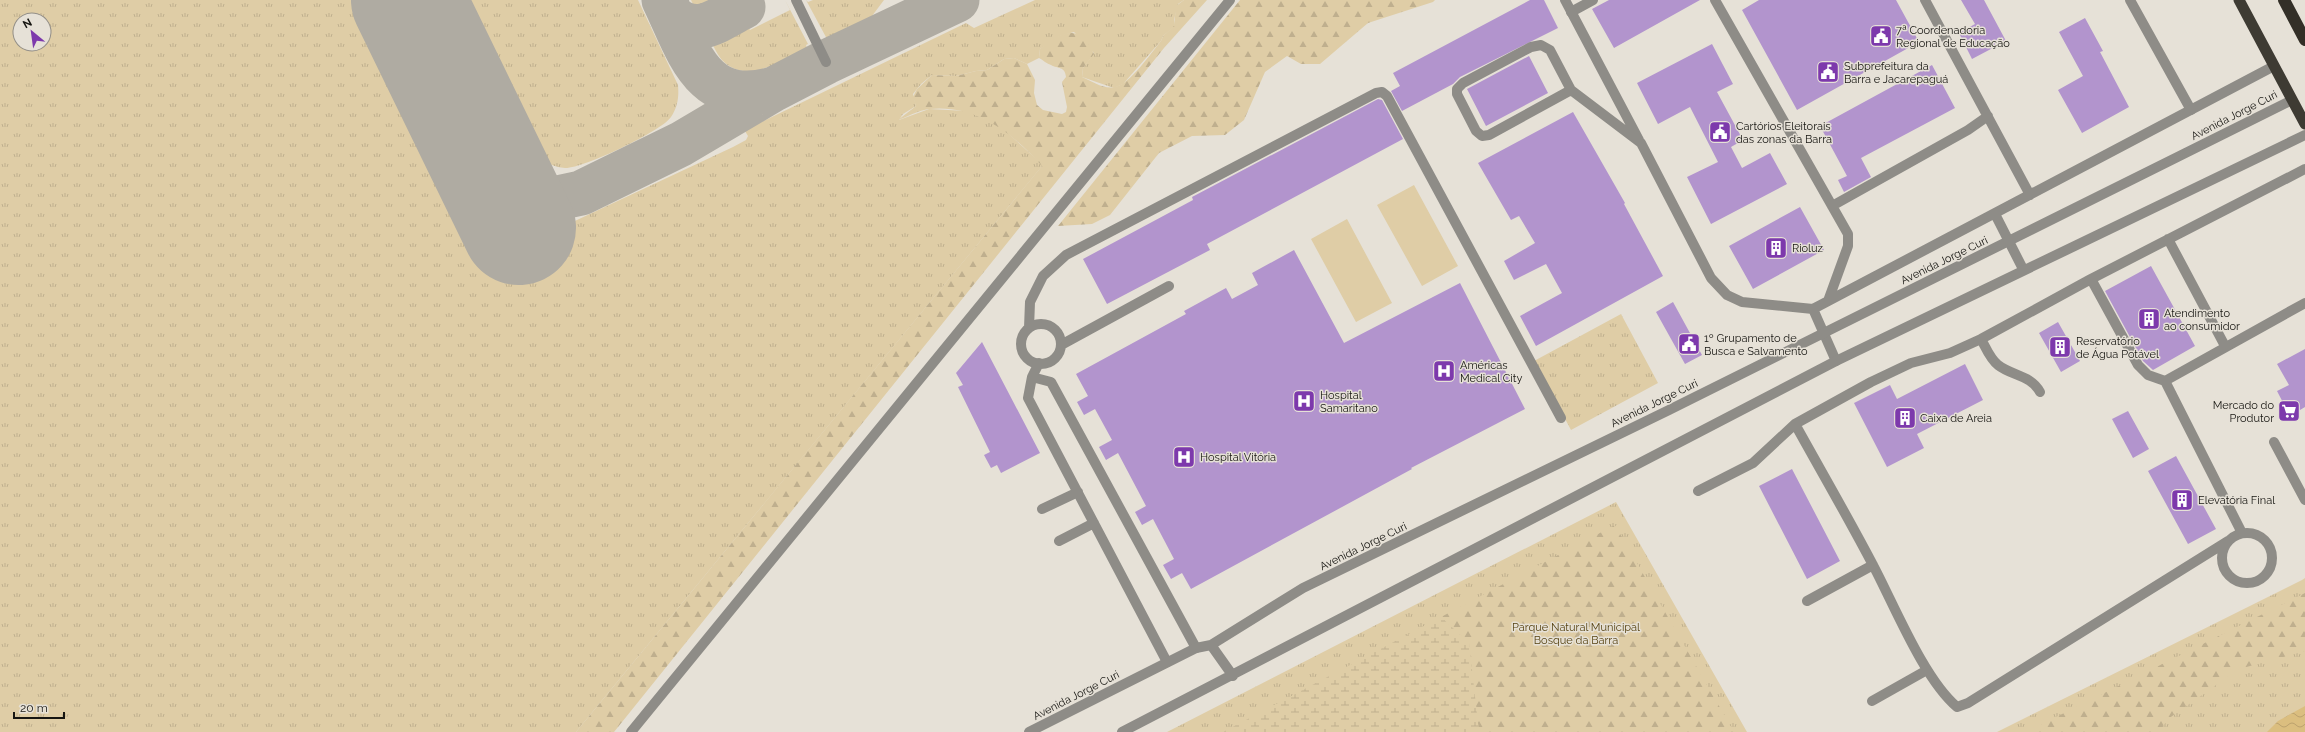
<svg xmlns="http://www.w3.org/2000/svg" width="2305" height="732" font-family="Raleway,sans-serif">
<defs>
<pattern id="grass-tufts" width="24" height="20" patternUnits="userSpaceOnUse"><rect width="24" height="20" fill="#dfcda6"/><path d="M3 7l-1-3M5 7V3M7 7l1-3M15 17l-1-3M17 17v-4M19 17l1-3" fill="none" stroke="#bfaf8e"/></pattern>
<pattern id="forest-firs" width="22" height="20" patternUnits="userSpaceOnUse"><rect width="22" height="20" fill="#dfcda6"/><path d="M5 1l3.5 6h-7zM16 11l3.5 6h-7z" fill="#bfaf8e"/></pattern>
<pattern id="wetland-marsh" width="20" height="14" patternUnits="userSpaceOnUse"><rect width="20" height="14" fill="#dfcda6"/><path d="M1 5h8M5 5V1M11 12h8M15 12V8" fill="none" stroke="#bfaf8e"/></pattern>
<pattern id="water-waves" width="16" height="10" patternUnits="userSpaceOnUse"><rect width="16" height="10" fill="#dbbe7f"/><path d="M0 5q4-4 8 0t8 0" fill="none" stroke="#bba26d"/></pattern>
</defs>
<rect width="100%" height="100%" fill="#e6e1d7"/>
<!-- grass -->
<path fill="url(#grass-tufts)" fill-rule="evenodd" d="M 0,0 L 359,0 L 472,237 L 488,254 L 558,220 L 562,227 L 733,147 L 746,140 L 748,136 L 745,131 L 747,129 L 966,23 L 974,28 L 1035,0 L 1184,0 L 1178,4 L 1174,20 L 1175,26 L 1163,36 L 1161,41 L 1123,84 L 1114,88 L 1082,77 L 1083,68 L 1094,53 L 1074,32 L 1060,36 L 1040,49 L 1039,58 L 1027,64 L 1014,58 L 1004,59 L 987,70 L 976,71 L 956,76 L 932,75 L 921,84 L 913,94 L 916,106 L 903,114 L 899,120 L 929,109 L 967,111 L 999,125 L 1043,165 L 576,732 L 0,732 ZM 20,20 L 44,20 L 44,44 L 20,44 Z
M 459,0 L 638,0 L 678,85 C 679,96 678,107 671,117 C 662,131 582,169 565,168 C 549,167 537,157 529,144 Z
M 691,0 L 734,0 L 699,17 Z
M 785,0 L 808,44 L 806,45 L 807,48 C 783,60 746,86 722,60 C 716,53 713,44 708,36 L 743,18 L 750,30 L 790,10 Z
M 806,0 L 808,2 L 813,0 L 884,0 L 872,16 L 827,39 Z
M 1621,314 L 1658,383 L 1571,430 L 1534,361 Z
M 1616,502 L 1747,732 L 1167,732 Z
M 2305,578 L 2305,732 L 1997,732 L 2302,580 Z"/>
<!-- forest -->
<path fill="url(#forest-firs)" d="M 1184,0 L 1207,0 L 1164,48 L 614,732 L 576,732 L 1042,166 C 1012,133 977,104 929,109 C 919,110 907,117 898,120 L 916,106 L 913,97 L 917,89 L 932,75 L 956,76 L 976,71 L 987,70 L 1004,59 L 1014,58 L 1027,64 L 1035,80 L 1034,93 L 1037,105 L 1043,110 L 1062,114 L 1066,112 L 1067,107 L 1062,82 L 1066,77 C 1065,66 1058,69 1051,65 C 1047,64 1043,60 1039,58 L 1040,49 C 1062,31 1080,23 1094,54 L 1083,68 L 1082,77 C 1091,81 1105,90 1115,87 C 1130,84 1151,53 1161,41 L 1163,36 L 1174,26 L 1176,6 Z
M 1240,0 L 1435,0 L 1433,2 L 1368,23 L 1320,64 L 1301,64 L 1287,56 L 1265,72 L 1244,120 L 1225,135 L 1192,136 L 1159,153 L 1110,215 L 1092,224 L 1058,226 Z
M 1615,525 L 1734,732 L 1479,732 L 1469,643 L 1441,617 Z
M 2305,593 L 2305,651 L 2239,669 L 2168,719 L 2159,732 L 2026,732 Z"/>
<!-- wetland -->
<path fill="url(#wetland-marsh)" d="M 1441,617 L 1469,643 L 1479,732 L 1223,732 Z"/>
<!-- pitch -->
<path fill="#dfcda6" d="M 1414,185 L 1458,266 L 1422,286 L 1377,205 Z
M 1347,219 L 1392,303 L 1356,322 L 1311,239 Z"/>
<!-- water -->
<path fill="url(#water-waves)" d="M 2305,706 L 2305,732 L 2267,732 L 2278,721 Z"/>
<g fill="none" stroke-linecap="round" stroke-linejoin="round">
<!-- taxiway -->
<path stroke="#afaba2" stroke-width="45" d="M 664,0 C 689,52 702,109 774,89
M 672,17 C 698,38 717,20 743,7
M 493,175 L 517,192 L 530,197 L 553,199 L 581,193 L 681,144 L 774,89 L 826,62 L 957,0"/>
<!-- runway -->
<path stroke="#afaba2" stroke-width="114" d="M 408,0 L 519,228"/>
</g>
<!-- building -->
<path fill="#b294cd" d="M 1530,0 L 1544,0 L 1558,28 L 1460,77 L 1453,84 L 1402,111 L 1391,91 L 1400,86 L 1393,73 Z
M 1609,0 L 1700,0 L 1614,48 L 1592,9 Z
M 1759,0 L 1896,0 L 1919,42 L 1797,110 L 1742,10 Z
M 1961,0 L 1984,0 L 2006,41 L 1972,59 L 1959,33 L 1975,24 Z
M 2085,18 L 2103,51 L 2100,52 L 2129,107 L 2082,133 L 2058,90 L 2083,76 L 2059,32 Z
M 1712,44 L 1733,84 L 1717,92 L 1743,140 L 1731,147 L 1742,168 L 1770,153 L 1787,184 L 1711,224 L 1687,177 L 1718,162 L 1690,107 L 1658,124 L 1637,83 Z
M 1529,56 L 1548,93 L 1486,126 L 1467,89 Z
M 1932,65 L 1955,108 L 1861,158 L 1871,177 L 1844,192 L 1838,180 L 1847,176 L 1820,126 Z
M 1378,99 L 1382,100 L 1403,139 L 1207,244 L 1210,250 L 1107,304 L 1083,259 L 1193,200 L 1192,197 Z
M 1573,112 L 1625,203 L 1624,204 L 1663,276 L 1536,346 L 1520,316 L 1562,293 L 1546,264 L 1514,280 L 1504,261 L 1535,243 L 1519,216 L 1511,220 L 1478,163 Z
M 1800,207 L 1824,250 L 1753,289 L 1729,246 Z
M 1294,250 L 1344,343 L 1460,283 L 1525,409 L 1411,468 L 1412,469 L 1191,589 L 1182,573 L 1171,579 L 1163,565 L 1174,559 L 1153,519 L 1142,525 L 1135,512 L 1146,506 L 1118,453 L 1106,460 L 1099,447 L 1112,440 L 1095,409 L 1084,415 L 1077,402 L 1088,396 L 1076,374 L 1186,314 L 1184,311 L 1226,288 L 1232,299 L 1258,285 L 1252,273 Z
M 2151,266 L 2195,346 L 2153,370 L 2143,361 L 2105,291 Z
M 1673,302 L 1702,355 L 1685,364 L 1656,312 Z
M 2058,322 L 2080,361 L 2061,372 L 2039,333 Z
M 982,342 L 1040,453 L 1001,473 L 997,465 L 991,468 L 984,455 L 990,452 L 958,387 L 963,385 L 956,373 Z
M 2305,349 L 2305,407 L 2290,416 L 2277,391 L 2289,385 L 2277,364 Z
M 1965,364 L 1983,400 L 1917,434 L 1924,448 L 1887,467 L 1854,403 L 1890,385 L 1897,399 Z
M 2128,411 L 2149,449 L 2133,458 L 2112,419 Z
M 2176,456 L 2216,529 L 2188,544 L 2148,471 Z
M 1792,469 L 1840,561 L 1807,579 L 1759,486 Z"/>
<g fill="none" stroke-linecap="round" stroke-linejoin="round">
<!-- service -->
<path stroke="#8e8c87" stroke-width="10" d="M 796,0 L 826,62
M 2130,0 L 2191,110
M 1571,12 L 1593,0
M 2168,239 L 2225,346
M 2091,279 L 2138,365 L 2148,375 L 2165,381 L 2242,533
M1021 344a20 20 0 1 1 40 0a20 20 0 1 1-40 0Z
M 1029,328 L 1030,302 L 1043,276 L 1066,255 L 1376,93 L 1382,92 L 1387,96 L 1561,418
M 1981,339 C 1986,348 1990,359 1998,365 C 2012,376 2031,375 2040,392
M 1061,345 L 1169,286
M 1039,363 L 1032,377 L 1028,398 L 1167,662
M 1032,377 L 1051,382 L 1196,648
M 2165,381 L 2305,303
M 1795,424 C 1821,471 1849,519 1874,567 C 1895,607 1924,679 1957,707 L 1968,703 L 2228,541
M 2274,442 L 2305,500
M 1698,491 L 1753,463 L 1795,424 L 1871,382 L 1911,363 L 1950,353 L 1981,339 L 2091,279 L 2305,169
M 1042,509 L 1078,492
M2222 558a25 25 0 1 1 50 0a25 25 0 1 1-50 0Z
M 1059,541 L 1094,523
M 1807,601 L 1873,565
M 1872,701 L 1927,670
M 631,732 L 1230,0"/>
<!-- minor -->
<path stroke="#8e8c87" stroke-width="10" d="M 1565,0 L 1639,140
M 1715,0 L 1848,234 L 1848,246 L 1828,301
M 1925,0 L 2030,195
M 1571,90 L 1489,135 L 1482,136 L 1476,131 L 1457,94 L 1457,89 L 1463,83 L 1531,47 L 1541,45 L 1550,50 L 1571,90 L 1641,143 L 1711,278 L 1727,295 L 1742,302 L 1813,309 L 2274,66
M 1832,206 L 1968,130 L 1988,116
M 1995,214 L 2023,269
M 1813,309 L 1836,361"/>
<!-- tertiary -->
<path stroke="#8e8c87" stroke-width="10" d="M 1211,645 L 1233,676
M 1029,732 L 1196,648 L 1211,645 L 1303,588 L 1669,410 L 2292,100
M 1122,732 L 1836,361 L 2305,135"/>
<!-- trunk -->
<path stroke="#3e3b33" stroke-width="11" d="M 2239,0 L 2305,124"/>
<!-- motorway -->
<path stroke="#332f27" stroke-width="12" d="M 2284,0 L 2305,40"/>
</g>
<!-- icons -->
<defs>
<g id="civic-square" transform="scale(1.15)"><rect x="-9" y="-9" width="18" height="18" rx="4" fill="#7d39ac" stroke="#e6e1d7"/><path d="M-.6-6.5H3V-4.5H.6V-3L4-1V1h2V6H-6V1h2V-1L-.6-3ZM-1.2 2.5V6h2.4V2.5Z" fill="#fff"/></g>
<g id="building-square" transform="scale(1.15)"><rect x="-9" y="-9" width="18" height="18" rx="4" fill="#7d39ac" stroke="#e6e1d7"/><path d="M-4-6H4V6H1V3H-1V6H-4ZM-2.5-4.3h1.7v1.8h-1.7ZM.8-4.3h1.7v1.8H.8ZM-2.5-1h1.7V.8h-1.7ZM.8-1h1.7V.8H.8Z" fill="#fff"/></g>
<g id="hospital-square" transform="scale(1.15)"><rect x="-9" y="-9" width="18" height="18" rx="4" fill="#7d39ac" stroke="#e6e1d7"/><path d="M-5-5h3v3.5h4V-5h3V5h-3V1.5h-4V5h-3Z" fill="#fff"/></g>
<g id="supermarket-square" transform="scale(1.15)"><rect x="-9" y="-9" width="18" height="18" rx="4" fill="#7d39ac" stroke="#e6e1d7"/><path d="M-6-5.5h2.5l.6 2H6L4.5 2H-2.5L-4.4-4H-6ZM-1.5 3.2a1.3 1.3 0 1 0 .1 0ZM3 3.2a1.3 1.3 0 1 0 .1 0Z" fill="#fff"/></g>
</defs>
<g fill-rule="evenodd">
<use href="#civic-square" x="1881" y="36"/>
<use href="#civic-square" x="1828" y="72"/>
<use href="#civic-square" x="1720" y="132"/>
<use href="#building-square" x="1776" y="248"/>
<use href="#building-square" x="2149" y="319"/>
<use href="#civic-square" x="1689" y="344"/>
<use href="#building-square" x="2060" y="347"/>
<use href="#hospital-square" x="1444" y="371"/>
<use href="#hospital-square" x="1304" y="401"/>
<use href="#supermarket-square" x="2289" y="411"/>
<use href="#building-square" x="1905" y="418"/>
<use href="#hospital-square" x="1184" y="457"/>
<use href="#building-square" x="2182" y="500"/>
</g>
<g text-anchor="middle" stroke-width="3" stroke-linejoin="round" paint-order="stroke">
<!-- poi labels -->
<g font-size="11" fill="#161511" stroke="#e6e1d7" text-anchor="start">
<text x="1896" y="34">7ª Coordenadoria<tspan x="1896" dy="13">Regional de Educação</tspan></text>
<text x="1844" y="70">Subprefeitura da<tspan x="1844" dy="13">Barra e Jacarepaguá</tspan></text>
<text x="1736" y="130">Cartórios Eleitorais<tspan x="1736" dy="13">das zonas da Barra</tspan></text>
<text x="1792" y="252">Rioluz</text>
<text x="2164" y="317">Atendimento<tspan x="2164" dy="13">ao consumidor</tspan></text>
<text x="1704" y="342">1º Grupamento de<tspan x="1704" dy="13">Busca e Salvamento</tspan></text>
<text x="2076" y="345">Reservatório<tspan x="2076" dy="13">de Água Potável</tspan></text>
<text x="1460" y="369">Américas<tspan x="1460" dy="13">Medical City</tspan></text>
<text x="1320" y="399">Hospital<tspan x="1320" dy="13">Samaritano</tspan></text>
<text x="2274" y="409" text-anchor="end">Mercado do<tspan x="2274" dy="13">Produtor</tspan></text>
<text x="1920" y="422">Caixa de Areia</text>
<text x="1200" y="461">Hospital Vitória</text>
<text x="2198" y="504">Elevatória Final</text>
</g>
<!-- street labels -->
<g font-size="11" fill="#161511" stroke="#e6e1d7">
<text transform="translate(2234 115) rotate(-27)" y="4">Avenida Jorge Curi</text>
<text transform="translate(1944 260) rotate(-26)" y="4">Avenida Jorge Curi</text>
<text transform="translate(1654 403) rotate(-26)" y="4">Avenida Jorge Curi</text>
<text transform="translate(1363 546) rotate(-26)" y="4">Avenida Jorge Curi</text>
<text transform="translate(1076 695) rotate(-27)" y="4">Avenida Jorge Curi</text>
</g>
<!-- park labels -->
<g font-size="11" fill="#564210" stroke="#e6e1d7">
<text x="1576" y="631">Parque Natural Municipal<tspan x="1576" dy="13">Bosque da Barra</tspan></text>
</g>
</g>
<!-- north arrow -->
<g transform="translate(32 32) rotate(331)"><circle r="19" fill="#e6e1d7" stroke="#938f88"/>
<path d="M0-3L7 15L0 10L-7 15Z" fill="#7d39ac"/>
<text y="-6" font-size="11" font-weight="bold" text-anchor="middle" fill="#161511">N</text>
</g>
<!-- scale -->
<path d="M14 712v6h50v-6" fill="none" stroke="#161511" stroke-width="2"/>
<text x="20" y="712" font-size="12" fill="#161511" stroke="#e6e1d7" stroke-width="3" paint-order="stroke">20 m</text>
</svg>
